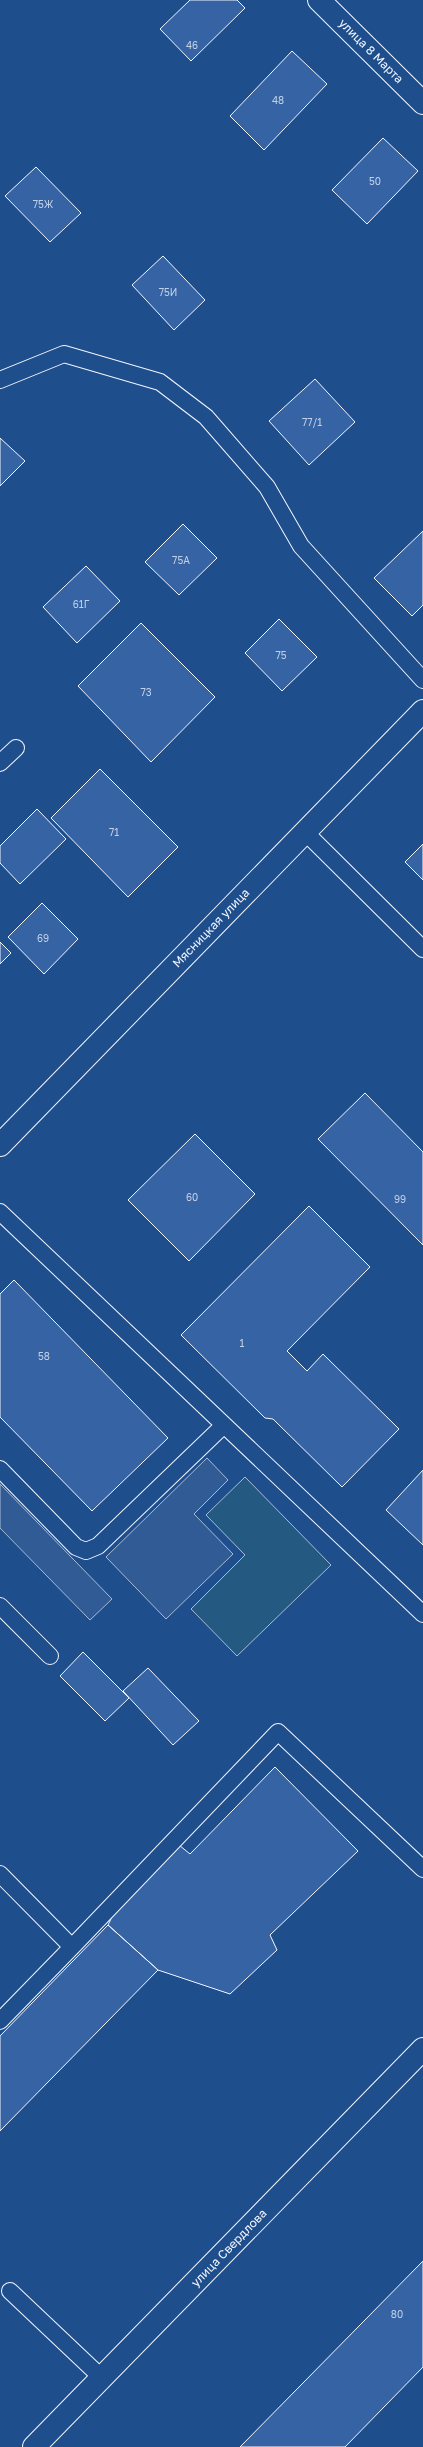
<svg xmlns="http://www.w3.org/2000/svg" width="423" height="2447" font-family="'Golos Text',sans-serif">
<rect width="100%" height="100%" fill="#1f4e8c"/>
<!-- green -->
<path fill="#245a82" stroke="#a8bbd7" d="M 245,1477 L 331,1565 L 237,1656 L 191,1609 L 245,1555 L 206,1515 Z"/>
<!-- parking -->
<path fill="#305b95" stroke="#a8bbd7" d="M 207,1458 L 228,1480 L 194,1514 L 233,1554 L 166,1619 L 106,1557 Z
M 0,1484 L 112,1599 L 90,1620 L 0,1528 Z"/>
<!-- building -->
<path fill="#3563a3" stroke="#f2f6ff" d="M 190,0 L 237,0 L 245,8 L 191,61 L 160,29 Z
M 292,51 L 327,84 L 264,150 L 230,116 Z
M 383,138 L 418,171 L 367,224 L 332,190 Z
M 36,167 L 81,213 L 50,242 L 5,196 Z
M 163,256 L 205,300 L 174,330 L 132,285 Z
M 315,379 L 355,422 L 309,465 L 269,421 Z
M 0,438 L 25,461 L 0,486 Z
M 183,524 L 217,558 L 179,595 L 145,562 Z
M 423,531 L 423,605 L 412,616 L 374,578 Z
M 86,566 L 120,601 L 77,643 L 43,607 Z
M 279,619 L 317,657 L 282,691 L 245,653 Z
M 141,623 L 215,697 L 151,762 L 78,686 Z
M 100,769 L 178,847 L 128,897 L 51,818 Z
M 37,809 L 66,839 L 20,884 L 0,863 L 0,846 Z
M 423,844 L 423,880 L 405,862 Z
M 42,903 L 78,939 L 44,974 L 8,937 Z
M 0,942 L 11,953 L 0,964 Z
M 365,1093 L 423,1152 L 423,1245 L 318,1139 Z
M 195,1134 L 255,1194 L 189,1261 L 128,1200 Z
M 309,1206 L 370,1267 L 287,1351 L 307,1371 L 323,1354 L 399,1429 L 342,1487 L 273,1419 L 265,1418 L 181,1335 Z
M 14,1280 L 168,1438 L 92,1511 L 0,1417 L 0,1294 Z
M 423,1470 L 423,1545 L 386,1510 Z
M 83,1652 L 129,1698 L 105,1721 L 60,1676 Z
M 148,1668 L 199,1721 L 173,1745 L 123,1691 Z
M 275,1767 L 358,1851 L 270,1935 L 277,1950 L 230,1994 L 158,1970 L 108,1925 L 123,1894 L 179,1845 L 190,1854 Z
M 108,1925 L 158,1970 L 0,2131 L 0,2036 Z
M 423,2261 L 423,2367 L 345,2447 L 240,2447 Z"/>
<g fill="none" stroke-linecap="round" stroke-linejoin="round">
<!-- service casing -->
<g stroke="#f2f6ff" stroke-width="18">
<path id="service" d="M 0,380 L 64,354 L 160,382 L 206,417 L 267,487 L 301,546 L 423,680
M 0,763 L 16,748
M 305,832 L 423,949
M 0,1212 L 423,1614
M 0,1469 L 76,1547 L 86,1551 L 98,1546 L 224,1425
M 0,1606 L 50,1656
M 0,1874 L 72,1947 L 0,2021
M 72,1947 L 278,1732 L 423,1869
M 10,2291 L 102,2378"/>
</g>
<!-- minor casing -->
<g stroke="#f2f6ff" stroke-width="24">
<path id="minor" d="M 319,0 L 423,103
M 0,1145 L 423,711"/>
</g>
<!-- tertiary casing -->
<g stroke="#f2f6ff" stroke-width="24">
<path id="tertiary" d="M 34,2447 L 423,2049"/>
</g>
<!-- service -->
<use href="#service" stroke="#1f4e8c" stroke-width="16"/>
<!-- minor -->
<use href="#minor" stroke="#1f4e8c" stroke-width="22"/>
<!-- tertiary -->
<use href="#tertiary" stroke="#1f4e8c" stroke-width="22"/>
</g>
<g text-anchor="middle" stroke-width="3" stroke-linejoin="round" paint-order="stroke">
<!-- number labels -->
<g font-size="10" fill="#c3d1e8">
<text x="192" y="49">46</text>
<text x="278" y="104">48</text>
<text x="375" y="185">50</text>
<text x="43" y="208">75Ж</text>
<text x="168" y="296">75И</text>
<text x="312" y="426">77/1</text>
<text x="181" y="564">75А</text>
<text x="81" y="608">61Г</text>
<text x="281" y="659">75</text>
<text x="146" y="696">73</text>
<text x="114" y="836">71</text>
<text x="43" y="942">69</text>
<text x="192" y="1201">60</text>
<text x="400" y="1203">99</text>
<text x="242" y="1347">1</text>
<text x="44" y="1360">58</text>
<text x="397" y="2318">80</text>
</g>
<!-- street labels -->
<g font-size="12" fill="#f2f6ff" stroke="#1f4e8c">
<text transform="translate(371 51) rotate(45)" y="4">улица 8 Марта</text>
<text transform="translate(211 928) rotate(-46)" y="4">Мясницкая улица</text>
<text transform="translate(229 2248) rotate(-46)" y="4">улица Свердлова</text>
</g>
</g>
</svg>
